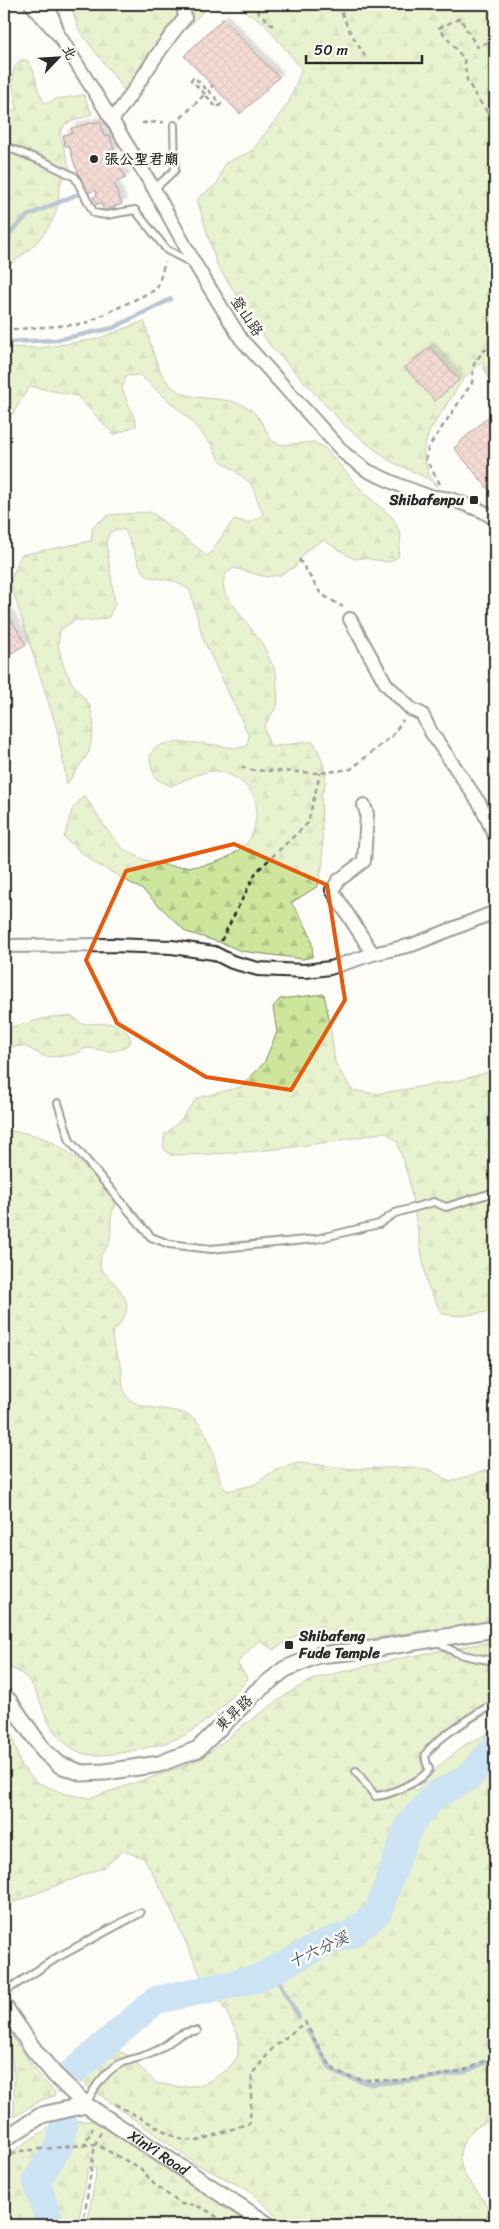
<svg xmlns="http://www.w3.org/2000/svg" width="499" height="2229" font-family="Sriracha,'LXGW WenKai TC',sans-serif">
<defs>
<pattern id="forest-firs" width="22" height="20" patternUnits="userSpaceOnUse" patternTransform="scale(1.25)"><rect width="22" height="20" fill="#cee69c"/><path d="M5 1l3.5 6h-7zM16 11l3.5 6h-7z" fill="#b1c587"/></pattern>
<pattern id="building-cross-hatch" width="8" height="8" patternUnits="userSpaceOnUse" patternTransform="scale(1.25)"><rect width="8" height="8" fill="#ebb0a9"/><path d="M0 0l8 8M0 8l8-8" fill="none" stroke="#bf8f8a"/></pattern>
<filter id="shadow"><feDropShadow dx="4.5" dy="-4.5" stdDeviation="1" flood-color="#0004"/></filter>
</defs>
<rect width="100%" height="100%" fill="#fdfcf7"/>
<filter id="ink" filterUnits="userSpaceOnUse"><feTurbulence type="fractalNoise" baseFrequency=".02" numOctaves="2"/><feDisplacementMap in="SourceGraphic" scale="10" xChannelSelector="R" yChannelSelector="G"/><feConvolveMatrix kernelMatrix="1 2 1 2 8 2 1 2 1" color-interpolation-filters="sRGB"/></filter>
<g filter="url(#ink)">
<!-- forest -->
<path fill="url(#forest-firs)" stroke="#7c8864" d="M 70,4 L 211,4 L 170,44 L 135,104 L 79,30 Z
M 238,4 L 495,4 L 495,372 L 488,378 L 482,362 L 464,378 L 430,430 L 423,451 L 428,472 L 437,487 L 429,479 L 388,460 L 345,426 L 269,344 L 217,265 L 197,199 L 217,184 L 225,163 L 252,151 L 289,102 L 302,69 L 263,22 L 247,13 Z
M 20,60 L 27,60 C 38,71 34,91 46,104 L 56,99 L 84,95 L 92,114 L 65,124 L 60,135 L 70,169 C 54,182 62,202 53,219 C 42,242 24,254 4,269 L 4,114 L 17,109 C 15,90 6,76 20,60 Z
M 144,321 C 151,340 153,362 165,379 C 185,407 221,392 247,407 C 260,415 265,429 272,441 L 282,445 L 314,442 L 325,448 L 364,493 L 393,518 L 401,536 L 398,557 L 389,562 L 364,558 L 354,559 L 323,540 L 307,550 L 295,567 L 280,575 L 266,577 L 234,568 L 226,573 L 223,583 L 225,594 L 263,645 L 276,673 L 278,704 L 264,727 L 270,747 L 313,741 C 322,757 331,778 321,795 L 323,862 L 318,886 L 291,903 C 302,918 315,937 312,957 L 303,959 L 241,951 L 225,944 L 186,932 L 143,890 L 95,863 L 64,838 L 72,810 L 84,795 C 94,809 113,842 125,850 C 158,871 214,875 243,846 C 246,843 250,840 251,837 C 255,830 257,812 256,803 C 254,787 229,770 213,771 C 202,771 182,782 170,786 L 155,778 C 154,772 150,765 150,759 C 150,730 219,747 236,748 C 239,748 244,747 247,746 L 249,736 L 203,639 L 190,590 L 174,581 L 149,577 L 142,571 L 125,530 L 116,529 L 109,533 L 106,543 L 115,603 L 109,617 L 97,620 L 75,620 L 60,630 L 58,645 L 63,665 L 72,683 L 90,706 L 94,725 L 89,752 L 67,784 L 57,729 L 10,582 L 21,555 L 91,541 L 93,526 L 109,515 L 151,512 L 208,556 L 234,519 L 248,523 L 263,515 L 251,483 L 219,459 L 211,444 L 188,418 L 140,375 L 126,376 L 122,389 L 137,425 L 114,435 L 77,396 L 30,386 L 4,427 L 4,347 L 41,348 L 97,339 Z
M 324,994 L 330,1024 L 335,1063 L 352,1090 L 376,1094 L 461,1080 L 495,1070 L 495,1311 L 459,1316 L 442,1314 L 427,1284 L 409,1180 L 397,1141 L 385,1132 C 315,1146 242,1155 170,1155 L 163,1148 L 165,1134 L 179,1122 L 197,1098 L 241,1087 L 264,1063 L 277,1032 L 273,1007 L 280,999 Z
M 72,1016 L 82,1024 L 120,1023 L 129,1035 L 131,1042 C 116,1057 105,1049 86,1048 L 76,1054 L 55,1057 L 43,1056 L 25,1046 L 4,1047 L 4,1029 L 51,1017 Z
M 4,1131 C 45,1132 67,1147 94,1177 C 103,1186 111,1194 116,1205 C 104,1222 119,1239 101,1254 L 100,1267 C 105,1275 110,1278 116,1285 C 133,1303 128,1317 112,1333 C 112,1345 118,1355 121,1366 C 123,1375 121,1385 125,1393 C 134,1415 180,1403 197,1421 C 213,1439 215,1465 222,1486 L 228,1491 L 254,1485 L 276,1469 L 299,1463 L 356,1469 L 417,1467 L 431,1470 L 450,1482 L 489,1469 L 495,1469 L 495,1622 L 428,1630 L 329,1645 L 323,1625 L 302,1632 L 273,1650 L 259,1640 L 237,1663 L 248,1679 C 229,1700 210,1721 185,1735 C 166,1745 107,1759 85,1754 C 75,1752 64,1743 57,1735 C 36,1710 43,1676 4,1666 Z
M 495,1641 L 495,1709 L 450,1736 L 434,1752 L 412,1785 L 416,1791 L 438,1767 L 463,1746 L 495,1730 L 495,2119 C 469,2126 451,2148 465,2175 C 470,2184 478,2192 484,2201 C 488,2208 492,2218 495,2225 L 285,2225 L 250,2191 L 198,2165 L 82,2082 L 80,2076 L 104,2056 L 116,2050 L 127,2055 L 156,2083 L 181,2087 L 203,2085 L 227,2070 L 238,2056 L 238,2035 L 222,2004 L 200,1974 L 162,1890 L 144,1858 L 123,1851 L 104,1867 L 4,1906 L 4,1715 L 9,1723 L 20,1764 L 36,1782 L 65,1794 L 90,1798 L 182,1767 L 204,1757 L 241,1727 L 293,1690 L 316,1678 L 396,1659 Z
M 10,2033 L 40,2077 L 55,2092 L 54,2096 L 41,2100 L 14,2117 L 14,2075 L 8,2035 Z
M 59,2121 L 97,2121 L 255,2225 L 87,2225 L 96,2174 L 95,2166 L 88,2168 L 78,2225 L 10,2225 L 4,2216 L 4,2157 Z"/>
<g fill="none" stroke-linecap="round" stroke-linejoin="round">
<!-- stream -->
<path stroke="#67879f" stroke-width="4.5" d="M 4,239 L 27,216 L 78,194
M 4,342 L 56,340 L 113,328 L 171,299
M 272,1971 L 299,2017
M 308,2031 L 331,2069 L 338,2074 L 371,2084 L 415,2080 L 465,2072 L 495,2058"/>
<!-- river -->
<path stroke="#8fc5ed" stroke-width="28" d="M 72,2073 L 156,2000 L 256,1979 L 325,1943 L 352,1934 L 378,1912 L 409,1825 L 434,1796 L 469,1777 L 495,1747
M 51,2225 L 36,2181 L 59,2146 L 64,2125"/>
</g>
<!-- building -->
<path fill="url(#building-cross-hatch)" stroke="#2b2b2b" filter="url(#shadow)" d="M 223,19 L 279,77 L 240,114 L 184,56 Z
M 100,121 L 104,136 L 110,135 L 114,151 L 111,152 L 126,178 L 114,183 L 122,204 L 104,211 L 101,203 L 97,205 L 93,197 L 97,195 L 95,190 L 88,193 L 75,166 L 69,146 L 65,146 L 63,135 L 73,133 L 71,128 Z
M 430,347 L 459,380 L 435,401 L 405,368 Z
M 486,419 L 495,430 L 495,497 L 454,448 Z
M 4,608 L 26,644 L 4,658 Z"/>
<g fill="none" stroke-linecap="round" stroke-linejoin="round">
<!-- service casing -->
<g stroke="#2b2b2b" stroke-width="10">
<path id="service" d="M 4,146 L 45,162 L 75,177 L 94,213 L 106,215 L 135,210 L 167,250 L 192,263
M 154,189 L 175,170 L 174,125
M 58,1103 L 70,1141 L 151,1237 L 169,1244 L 211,1249 L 316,1239 L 379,1224 L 395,1213 L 434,1202 L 446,1207 L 495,1192
M 436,1639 C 453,1656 472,1657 495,1661
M 356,1771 L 375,1796 C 388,1796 424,1780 429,1769 C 427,1764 424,1759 426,1754 C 431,1742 482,1709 495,1704
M 4,1992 L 58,1957 L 140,1913
M 86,2104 C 94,2088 105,2070 122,2063 C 133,2058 145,2057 156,2051 C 170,2044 179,2030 197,2031"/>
</g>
<!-- minor casing -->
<g stroke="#2b2b2b" stroke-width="16">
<path id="minor" d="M 31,4 L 60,37 L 112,120 L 154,189 L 195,264 L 241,339 L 345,454 L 368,471 L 401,486 L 428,496 L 451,499 L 482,511 L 495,519
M 48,4 L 57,30
M 112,120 C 139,87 157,49 185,18 L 183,4
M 350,619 L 386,684 L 411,709 L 422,714 L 431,732 L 480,804 L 495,836
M 364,805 L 367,814 L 364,861 L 339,880 L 332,890 L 373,954
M 4,946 L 110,945 L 172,947 L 214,953 L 232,962 L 258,969 L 305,971 L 330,968 L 373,954 L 412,945 L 495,912"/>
</g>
<!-- tertiary casing -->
<g stroke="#2b2b2b" stroke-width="19">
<g id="tertiary">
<path d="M 4,1697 L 9,1701 L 44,1751 L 60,1765 L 82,1773 L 105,1772 L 159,1764 L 198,1749 L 256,1692 L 285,1669 L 318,1655 L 359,1651 L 495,1629"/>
<path id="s1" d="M 4,2006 L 34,2050 L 55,2075 L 86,2105 L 268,2225"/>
<path d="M 4,2139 L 42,2115 L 86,2105"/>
</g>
</g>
<!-- path -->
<path stroke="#2b2b2b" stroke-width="2.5" stroke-dasharray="5 4" stroke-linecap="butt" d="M 250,4 L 276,29
M 338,4 L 348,28 L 366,58
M 495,38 L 477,47 L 460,18 L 439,28 L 464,59 L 467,80 L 477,98 L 495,122
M 205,94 L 191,80 L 194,77 L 207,90
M 181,118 L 205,94 L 217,108 L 221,104 L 208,90 L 213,85
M 142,123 L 164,122
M 4,330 L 84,324 L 157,289 L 165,262
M 440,484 L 426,460 L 428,448 L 472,383 L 474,364 L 483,351 L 495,346
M 299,559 L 321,594 L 343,607
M 242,766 L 248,770 L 320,773 L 351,769 L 392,736 L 403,720
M 221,941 L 256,872 L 308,823 L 320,773
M 115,2104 L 179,2139 L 197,2141 L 250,2123 L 252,2074 L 273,2048 L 305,2022 C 313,2035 327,2066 339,2073 C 366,2087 434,2078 464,2070 C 474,2067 485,2060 495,2056
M 83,2147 L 93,2128
M 4,2159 L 20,2151 L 95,2144 L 140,2168 L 155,2185 L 181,2204 L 195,2205 L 212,2213 L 226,2225
M 83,2225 L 95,2144 L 101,2132"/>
<!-- service -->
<use href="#service" stroke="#fdfcf7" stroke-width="6"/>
<!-- minor -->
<use href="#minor" stroke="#fdfcf7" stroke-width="12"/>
<!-- tertiary -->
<use href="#tertiary" stroke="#fdfcf7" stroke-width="15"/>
</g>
</g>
<!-- marked area -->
<path d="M0 0H499V2229H0ZM 234,844 L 327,885 L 345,1000 L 291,1090 L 206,1077 L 117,1023 L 86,960 L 126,871 Z" fill="#fdfcf7" fill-opacity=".55" fill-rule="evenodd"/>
<path fill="none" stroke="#e8590c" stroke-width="4" stroke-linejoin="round" d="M 234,844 L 327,885 L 345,1000 L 291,1090 L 206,1077 L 117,1023 L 86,960 L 126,871 Z"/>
<!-- markers -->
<g fill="#2b2b2b" stroke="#fdfcf7" stroke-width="2">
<circle cx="94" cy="159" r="5"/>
<rect x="469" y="495" width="10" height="10" rx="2.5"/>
<rect x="284" y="1640" width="10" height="10" rx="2.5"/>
</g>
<g text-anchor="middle" stroke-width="5" stroke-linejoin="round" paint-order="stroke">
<!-- poi labels -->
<g font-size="15" font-weight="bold" fill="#2b2b2b" stroke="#fdfcf7" text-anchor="start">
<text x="104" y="164">張公聖君廟</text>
<text x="464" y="505" text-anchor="end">Shibafenpu</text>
<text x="299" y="1641">Shibafeng<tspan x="299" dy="17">Fude Temple</tspan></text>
</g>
<!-- street labels -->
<g font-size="15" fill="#2b2b2b" stroke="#fdfcf7">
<text transform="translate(247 316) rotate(56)" y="5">登山路</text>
<text transform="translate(234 1713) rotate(-44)" y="5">東昇路</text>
<text dy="5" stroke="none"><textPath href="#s1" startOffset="216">XinYi Road</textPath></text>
</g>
<!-- water labels -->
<g font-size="16" font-style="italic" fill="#495965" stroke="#fdfcf7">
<text transform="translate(318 1949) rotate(-25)" y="6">十六分溪</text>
</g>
</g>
<!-- margin -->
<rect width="499" height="2229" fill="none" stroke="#fdfcf7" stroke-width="20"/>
<rect x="10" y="10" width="479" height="2209" fill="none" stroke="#2b2b2b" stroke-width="2" filter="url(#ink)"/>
<!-- north arrow -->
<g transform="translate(58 58) rotate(65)" stroke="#fdfcf7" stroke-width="4" paint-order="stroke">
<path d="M0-4L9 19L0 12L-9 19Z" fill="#2b2b2b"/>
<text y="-8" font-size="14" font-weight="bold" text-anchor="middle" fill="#2b2b2b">北</text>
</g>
<!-- scale -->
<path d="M306 55v8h116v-8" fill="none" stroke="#2b2b2b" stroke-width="2.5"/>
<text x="314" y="55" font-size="15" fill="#2b2b2b" stroke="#fdfcf7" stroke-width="4" paint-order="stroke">50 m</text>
</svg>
